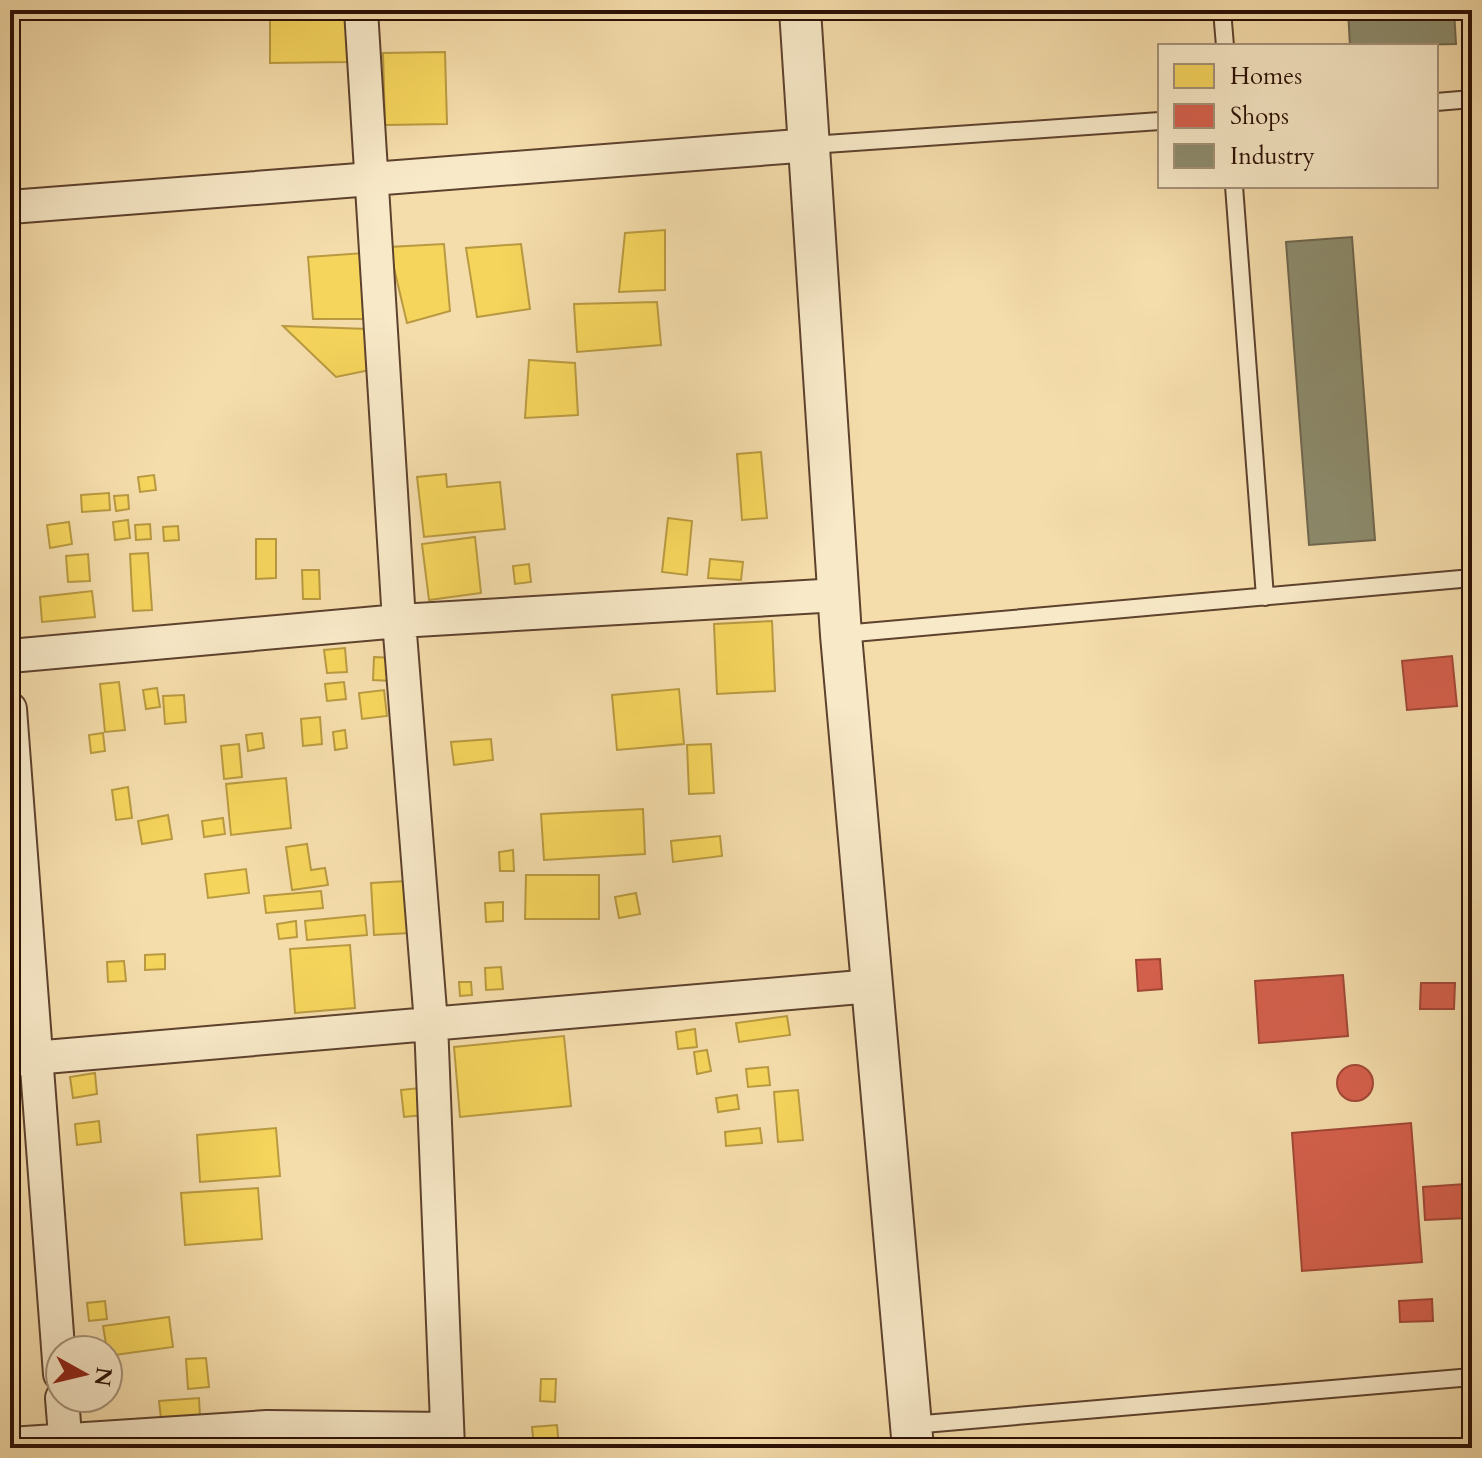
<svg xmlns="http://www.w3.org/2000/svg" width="1482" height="1458" font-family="Cardo,serif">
<rect width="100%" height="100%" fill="#f5ddab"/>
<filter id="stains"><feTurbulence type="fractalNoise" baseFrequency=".0025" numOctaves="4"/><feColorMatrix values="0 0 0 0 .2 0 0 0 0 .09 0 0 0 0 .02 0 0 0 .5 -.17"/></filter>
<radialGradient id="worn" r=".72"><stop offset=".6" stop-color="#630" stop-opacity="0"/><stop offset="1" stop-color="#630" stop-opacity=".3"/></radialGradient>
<!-- homes -->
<path fill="#f6d55c" stroke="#b99a41" stroke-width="2" d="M 270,10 L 349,10 L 349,62 L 270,63 Z
M 445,52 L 447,124 L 385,125 L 383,53 Z
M 665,230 L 665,290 L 619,292 L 625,233 Z
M 444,244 L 450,311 L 407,323 L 389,247 Z
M 521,244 L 530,309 L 477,317 L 466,248 Z
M 364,253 L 368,319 L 313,319 L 308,257 Z
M 657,302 L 661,345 L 577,352 L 574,304 Z
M 283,326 L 368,329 L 370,370 L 336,377 Z
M 529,360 L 575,363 L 578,415 L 525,418 Z
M 761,452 L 767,518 L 742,520 L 737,454 Z
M 446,474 L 447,487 L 500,482 L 505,529 L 424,537 L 417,477 Z
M 154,475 L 156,490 L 140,492 L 138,477 Z
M 109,493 L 110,510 L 82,512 L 81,495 Z
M 128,495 L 129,509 L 116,511 L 114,496 Z
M 668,518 L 692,521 L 687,575 L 662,572 Z
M 128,520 L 130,538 L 115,540 L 113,522 Z
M 69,522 L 72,544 L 50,548 L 47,525 Z
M 150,524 L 151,539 L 136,540 L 135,525 Z
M 178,526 L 179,540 L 164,541 L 163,527 Z
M 475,537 L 481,593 L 429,600 L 422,544 Z
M 256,539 L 276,539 L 276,578 L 256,579 Z
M 148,553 L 152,610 L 133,611 L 130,554 Z
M 88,554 L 90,581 L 68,582 L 66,556 Z
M 710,559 L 743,562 L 741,580 L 708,578 Z
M 529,564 L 531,582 L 515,584 L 513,566 Z
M 302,570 L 319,570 L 320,599 L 303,599 Z
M 92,591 L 95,617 L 42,622 L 40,597 Z
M 772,621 L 775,691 L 717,694 L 714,624 Z
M 345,648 L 347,672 L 327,673 L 324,650 Z
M 374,657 L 394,658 L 392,681 L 373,680 Z
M 119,682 L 125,730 L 105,732 L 100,684 Z
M 344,682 L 346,699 L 327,701 L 325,684 Z
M 157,688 L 160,707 L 146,709 L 143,690 Z
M 679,689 L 684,744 L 617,750 L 612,695 Z
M 384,690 L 387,716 L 362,719 L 359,693 Z
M 184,695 L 186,722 L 165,724 L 163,696 Z
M 320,717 L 322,744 L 303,746 L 301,719 Z
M 345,730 L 347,748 L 335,750 L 333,732 Z
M 103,733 L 105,751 L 91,753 L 89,735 Z
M 262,733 L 264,748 L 248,751 L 246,735 Z
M 491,739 L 493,760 L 454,765 L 451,742 Z
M 239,744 L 242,777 L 224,779 L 221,746 Z
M 711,744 L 714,793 L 689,794 L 687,745 Z
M 286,778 L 291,828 L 231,835 L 226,784 Z
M 128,787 L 132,818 L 116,820 L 112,790 Z
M 643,809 L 645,854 L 544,860 L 541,814 Z
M 168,815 L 172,839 L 142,844 L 138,821 Z
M 223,818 L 225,834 L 204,837 L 202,821 Z
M 720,836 L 722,856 L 673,862 L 671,841 Z
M 307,844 L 311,870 L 325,868 L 328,885 L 292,890 L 286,847 Z
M 513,850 L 514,871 L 500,871 L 499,852 Z
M 246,869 L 249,893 L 208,898 L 205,874 Z
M 526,875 L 599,875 L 599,919 L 525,919 Z
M 406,881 L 410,933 L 374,935 L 371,883 Z
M 321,891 L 323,908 L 266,913 L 264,896 Z
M 636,893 L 640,914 L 619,918 L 615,897 Z
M 503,902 L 503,921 L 486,922 L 485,903 Z
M 365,915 L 367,935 L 307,940 L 305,921 Z
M 296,921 L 297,937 L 279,939 L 277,924 Z
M 350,945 L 355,1008 L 295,1013 L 290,949 Z
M 165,954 L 165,969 L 145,970 L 145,955 Z
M 124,961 L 126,981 L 108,982 L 107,962 Z
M 501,967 L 503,989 L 486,990 L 485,968 Z
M 459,982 L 471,982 L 472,995 L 460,996 Z
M 787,1016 L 790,1035 L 739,1042 L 736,1023 Z
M 695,1029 L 697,1047 L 678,1049 L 676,1032 Z
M 564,1036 L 571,1106 L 460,1117 L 454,1047 Z
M 707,1050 L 711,1071 L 697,1074 L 694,1052 Z
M 768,1067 L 770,1085 L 748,1087 L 746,1069 Z
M 95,1073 L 97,1094 L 73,1098 L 70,1077 Z
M 420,1088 L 423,1115 L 404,1117 L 401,1090 Z
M 798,1090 L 803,1140 L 778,1142 L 774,1092 Z
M 737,1095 L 739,1109 L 718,1112 L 716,1098 Z
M 99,1121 L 101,1142 L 77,1145 L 75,1124 Z
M 276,1128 L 280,1176 L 200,1182 L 197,1135 Z
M 760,1128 L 762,1143 L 726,1146 L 725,1132 Z
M 10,1129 L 19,1201 L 10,1202 Z
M 258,1188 L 262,1239 L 185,1245 L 181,1193 Z
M 105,1301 L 107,1319 L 89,1321 L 87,1303 Z
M 169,1317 L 173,1347 L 108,1356 L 103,1326 Z
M 206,1358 L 209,1387 L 188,1389 L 186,1359 Z
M 541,1379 L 556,1379 L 555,1402 L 540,1401 Z
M 199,1398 L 200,1417 L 161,1419 L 159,1401 Z
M 557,1425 L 559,1448 L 534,1448 L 532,1427 Z"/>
<!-- shops -->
<path fill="#d6604d" stroke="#a24837" stroke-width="2" d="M 1452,656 L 1457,706 L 1407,710 L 1402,661 Z
M 1472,801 L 1472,935 L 1463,802 Z
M 1160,959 L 1162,989 L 1138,991 L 1136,960 Z
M 1343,975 L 1348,1036 L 1259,1043 L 1255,981 Z
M 1421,983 L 1455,983 L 1454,1009 L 1420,1009 Z
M1337 1083a18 18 0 1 1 36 0a18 18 0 1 1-36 0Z
M 1411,1123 L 1422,1262 L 1302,1271 L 1292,1133 Z
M 1465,1184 L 1467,1218 L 1425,1220 L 1423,1187 Z
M 1432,1299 L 1433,1321 L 1400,1322 L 1399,1301 Z
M 1267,1438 L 1268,1448 L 1161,1448 Z"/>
<!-- industry -->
<path fill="#8c8c6e" stroke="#6f664e" stroke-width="2" d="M 1348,10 L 1454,10 L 1456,44 L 1350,46 Z
M 1352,237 L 1375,540 L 1309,545 L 1286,242 Z"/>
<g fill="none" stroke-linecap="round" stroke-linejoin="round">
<!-- service casing -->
<g stroke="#5d422d" stroke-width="20">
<path id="service" d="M 1222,10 L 1225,46
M 1436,102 L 1472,99
M 811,145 L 1160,121
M 1234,186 L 1265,597
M 843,634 L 1472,578
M 912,1425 L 1472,1377"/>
</g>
<!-- minor casing -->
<g stroke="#5d422d" stroke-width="36">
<path id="minor" d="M 361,10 L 399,621 L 431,1023 L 448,1448
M 10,207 L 811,145
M 10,656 L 399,621 L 838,595
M 10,709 L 60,1374
M 10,1060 L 872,986
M 62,1398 L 66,1448
M 10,1444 L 267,1427 L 447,1429"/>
</g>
<!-- tertiary casing -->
<g stroke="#5d422d" stroke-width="44">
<path id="tertiary" d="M 800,10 L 841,635 L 913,1448"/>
</g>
<!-- service -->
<use href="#service" stroke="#f8e9c8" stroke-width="16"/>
<!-- minor -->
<use href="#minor" stroke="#f8e9c8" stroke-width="32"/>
<!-- tertiary -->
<use href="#tertiary" stroke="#f8e9c8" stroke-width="40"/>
</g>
<!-- margin -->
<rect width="1482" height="1458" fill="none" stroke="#f5ddab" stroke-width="40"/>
<rect x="12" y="12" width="1458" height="1434" fill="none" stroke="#2a0f03" stroke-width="4"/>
<rect x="20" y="20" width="1442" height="1418" fill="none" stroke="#2a0f03" stroke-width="2"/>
<!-- legend -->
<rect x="1158" y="44" width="280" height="144" fill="#f8e9c8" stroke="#a69279" stroke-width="2"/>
<rect x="1174" y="64" width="40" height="24" fill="#f6d55c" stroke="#a69279" stroke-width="2"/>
<text x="1230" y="84" font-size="24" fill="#2a0f03">Homes</text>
<rect x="1174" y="104" width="40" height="24" fill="#d6604d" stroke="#a69279" stroke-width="2"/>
<text x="1230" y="124" font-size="24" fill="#2a0f03">Shops</text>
<rect x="1174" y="144" width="40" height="24" fill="#8c8c6e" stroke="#a69279" stroke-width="2"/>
<text x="1230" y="164" font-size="24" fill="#2a0f03">Industry</text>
<!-- north arrow -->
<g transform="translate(84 1374) rotate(98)"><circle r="38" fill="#f8e9c8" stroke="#a69279" stroke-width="2"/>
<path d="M0-6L14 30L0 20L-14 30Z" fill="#8f2418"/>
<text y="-12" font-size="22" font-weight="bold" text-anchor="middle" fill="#2a0f03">N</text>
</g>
<rect width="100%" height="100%" filter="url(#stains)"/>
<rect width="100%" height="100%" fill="url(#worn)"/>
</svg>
